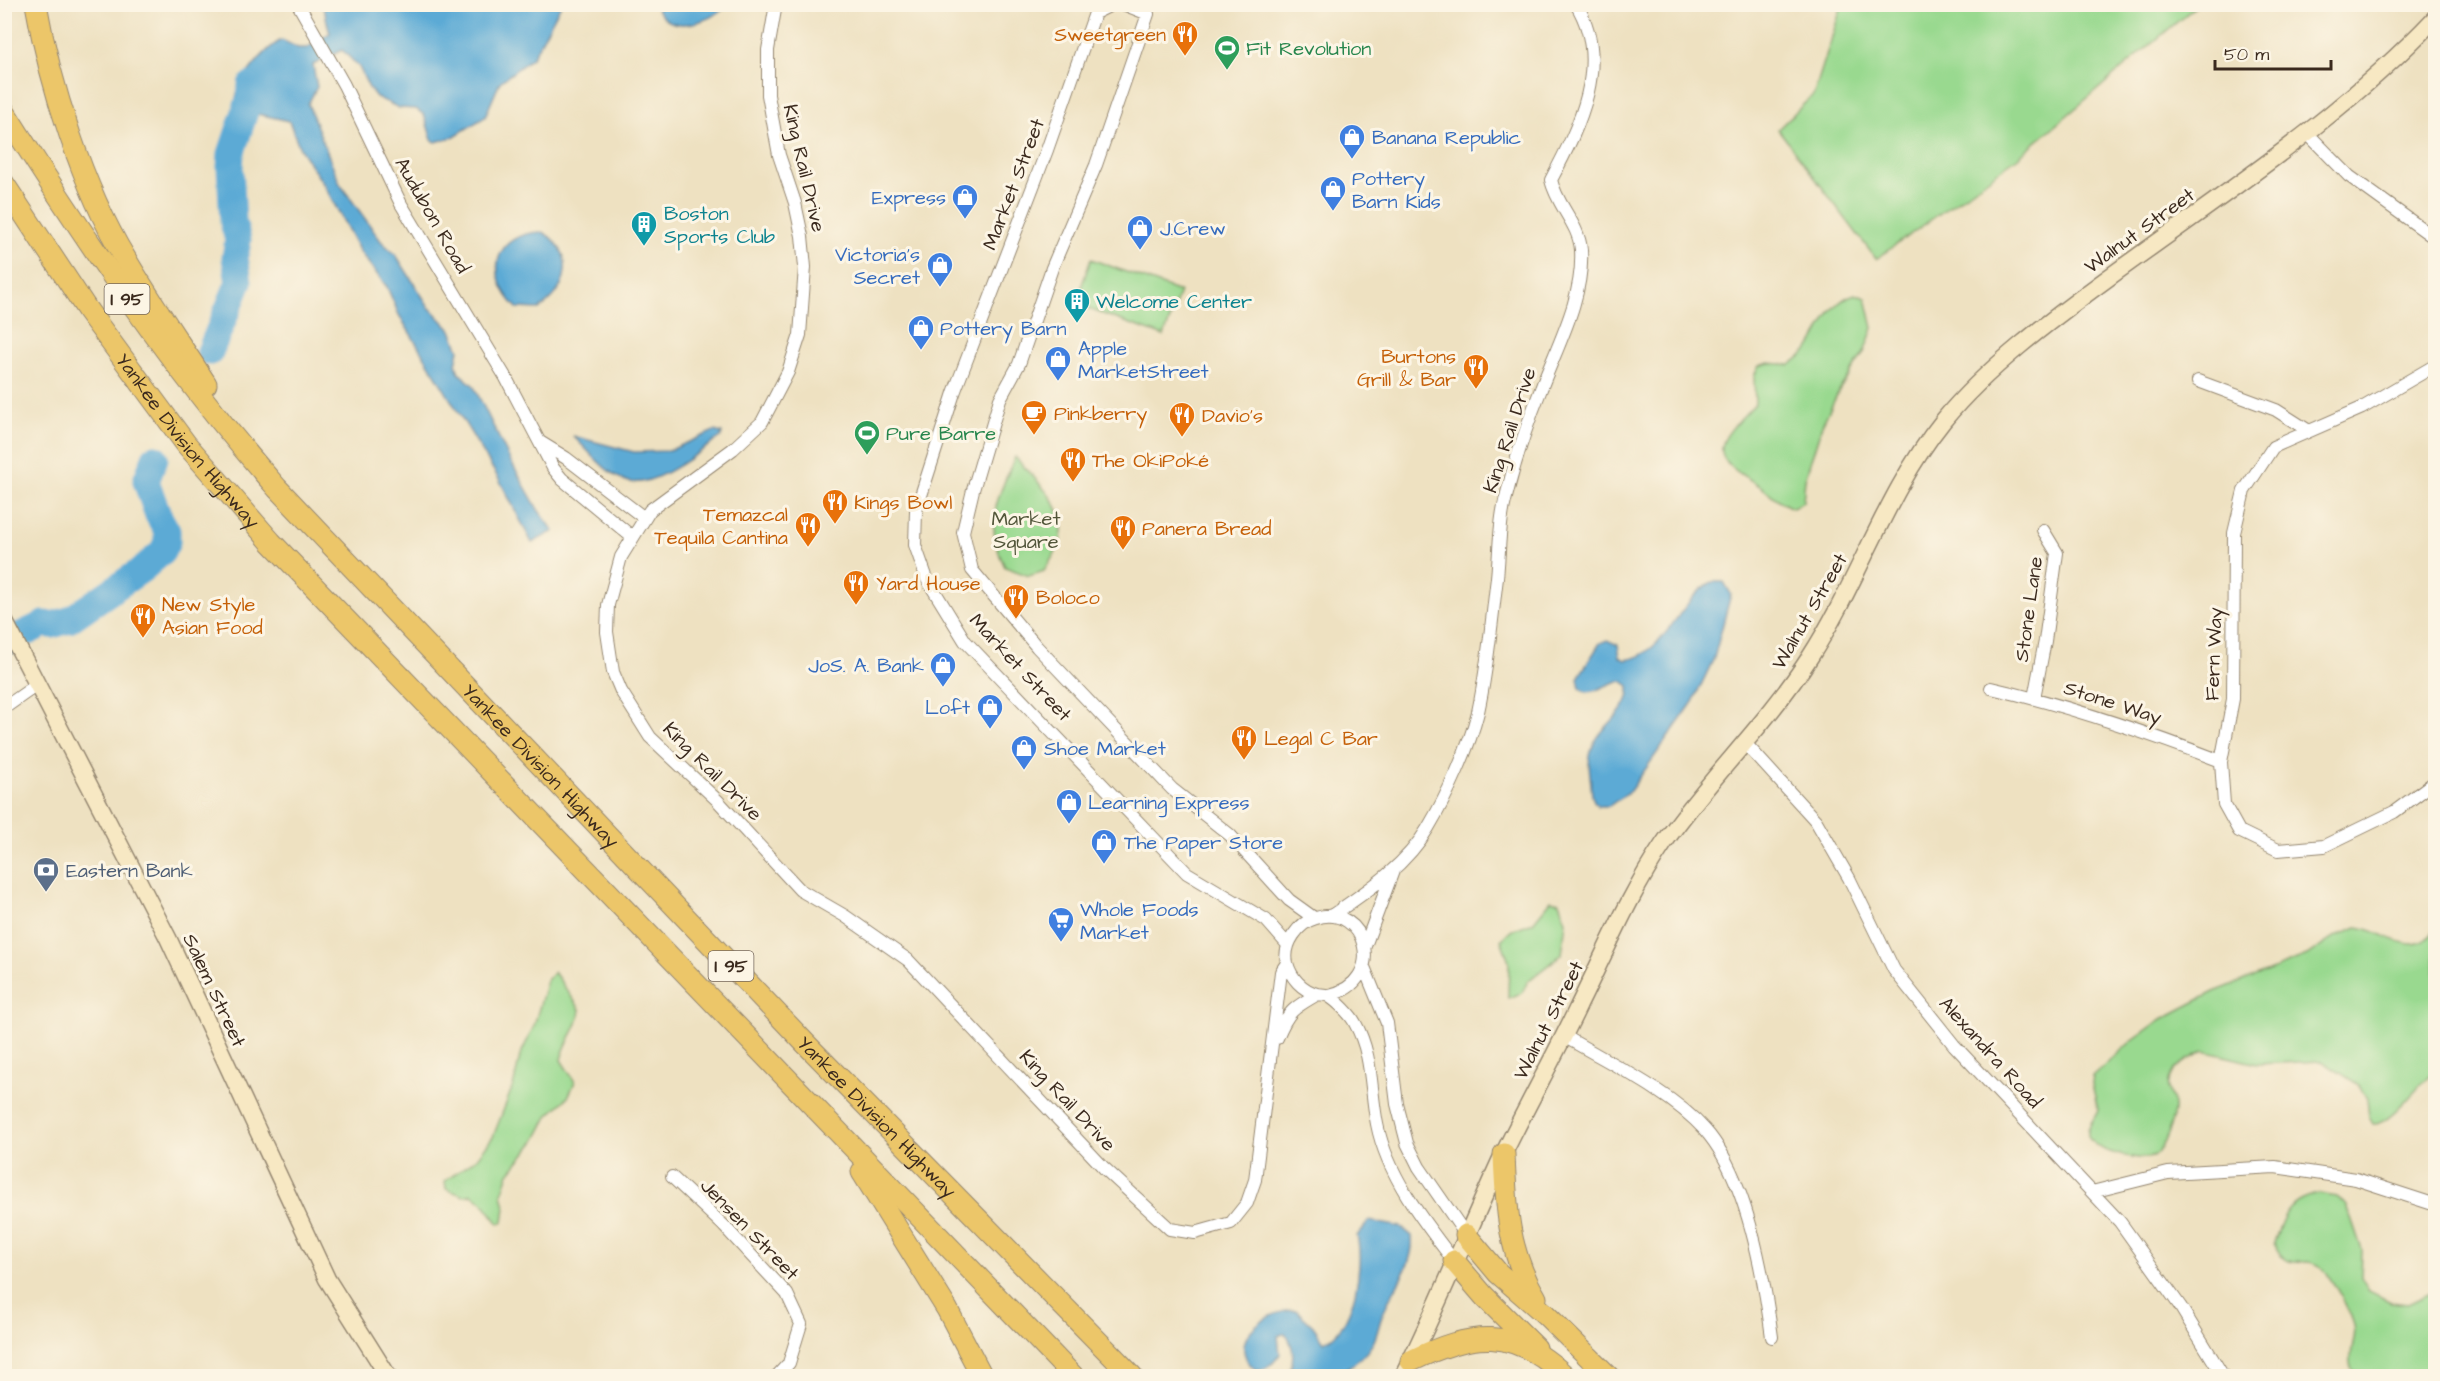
<svg xmlns="http://www.w3.org/2000/svg" width="2440" height="1381" font-family="'Architects Daughter',sans-serif">
<rect width="100%" height="100%" fill="#fcf5e5"/>
<filter id="ink" filterUnits="userSpaceOnUse"><feTurbulence type="fractalNoise" baseFrequency=".0167" numOctaves="2"/><feDisplacementMap in="SourceGraphic" scale="12" xChannelSelector="R" yChannelSelector="G"/><feConvolveMatrix kernelMatrix="1 2 1 2 8 2 1 2 1" color-interpolation-filters="sRGB"/></filter>
<filter id="wash" filterUnits="userSpaceOnUse"><feTurbulence type="fractalNoise" baseFrequency=".008" numOctaves="4" result="noise"/><feDisplacementMap in="SourceGraphic" scale="24" xChannelSelector="R" yChannelSelector="G"/><feGaussianBlur stdDeviation="1.35" result="paint"/><feColorMatrix in="noise" values="0 0 0 0 0 0 0 0 0 0 0 0 0 0 0 0 0 1.4 0 .05"/><feComposite in="paint" operator="in"/></filter>
<g filter="url(#wash)">
<rect width="100%" height="100%" fill="#eee1c1"/>
<!-- green -->
<path fill="#99d98f" stroke="#6a8256" stroke-width="1.5" d="M 1842,5 L 1842,4 L 2197,5 L 2017,158 L 1876,259 L 1778,129 L 1814,94 Z
M 1091,259 L 1180,292 L 1164,336 L 1075,304 Z
M 1855,294 L 1866,298 L 1873,328 L 1864,353 L 1841,387 L 1822,425 L 1805,479 L 1803,502 L 1793,508 C 1778,503 1768,490 1754,482 C 1702,454 1721,439 1755,404 L 1754,376 L 1759,366 L 1769,363 L 1790,365 C 1797,360 1805,354 1811,346 C 1823,327 1831,301 1855,294 Z
M 1015,457 C 1032,476 1065,504 1062,532 C 1061,546 1051,560 1044,571 L 1029,576 L 1005,567 C 983,523 997,500 1015,457 Z
M 1551,900 L 1559,902 L 1566,921 L 1562,954 L 1528,981 L 1522,993 L 1508,998 L 1509,961 L 1501,940 L 1512,930 L 1533,922 Z
M 2357,927 C 2383,929 2413,962 2435,930 L 2435,1071 C 2420,1082 2390,1126 2373,1124 L 2369,1117 L 2367,1099 L 2359,1085 L 2322,1061 L 2257,1064 L 2204,1051 C 2193,1058 2178,1064 2171,1075 C 2162,1088 2173,1094 2174,1106 C 2175,1116 2163,1150 2154,1156 C 2142,1163 2090,1151 2088,1135 C 2086,1126 2096,1118 2098,1110 L 2092,1084 L 2093,1076 L 2134,1039 L 2162,1019 L 2214,992 L 2307,956 L 2336,936 Z
M 554,972 L 580,1009 C 580,1027 564,1042 561,1060 L 575,1082 L 568,1097 L 549,1115 L 535,1141 L 509,1173 L 502,1194 L 505,1207 L 503,1222 L 499,1224 L 483,1203 L 472,1194 L 464,1196 L 446,1189 L 445,1181 L 477,1158 L 493,1137 L 514,1083 L 520,1056 L 534,1026 L 547,980 Z
M 2321,1194 L 2336,1197 L 2347,1206 L 2362,1250 L 2361,1278 L 2369,1291 L 2391,1302 L 2408,1304 L 2435,1291 L 2435,1376 L 2357,1376 C 2342,1360 2360,1339 2353,1322 C 2349,1309 2332,1279 2323,1269 C 2306,1251 2289,1278 2274,1243 C 2283,1215 2289,1197 2321,1194 Z"/>
<!-- water -->
<path fill="#5baad5" stroke="#4b6a7a" stroke-width="1.5" d="M 321,5 L 561,5 L 532,58 L 500,82 L 485,117 L 453,137 L 436,142 L 432,140 L 424,115 L 416,109 L 399,108 L 376,97 L 369,88 L 359,67 L 342,50 L 313,65 L 317,87 L 308,104 L 340,184 L 381,241 L 396,255 L 429,307 L 451,330 L 459,350 L 456,364 L 459,373 L 473,385 L 510,460 L 539,511 L 554,531 L 532,543 L 499,479 L 399,315 L 387,287 L 360,252 L 324,185 L 300,149 L 289,121 L 253,113 L 237,104 C 231,87 267,46 282,40 L 298,48 L 307,48 L 330,33 C 326,23 327,12 321,5 Z
M 655,5 L 729,5 C 708,23 668,37 655,5 Z
M 543,232 C 577,254 569,289 539,309 L 517,308 C 484,275 493,233 543,232 Z
M 714,431 L 722,433 L 721,437 C 700,451 651,491 626,481 C 605,473 589,451 573,436 L 634,452 L 668,451 Z
M 1712,582 L 1724,582 L 1731,594 L 1714,658 L 1693,702 L 1630,791 L 1609,806 L 1598,806 C 1591,799 1592,794 1591,785 C 1590,772 1587,761 1592,748 C 1599,726 1632,712 1629,686 L 1622,681 C 1609,681 1600,692 1586,692 L 1580,688 L 1578,678 L 1600,643 L 1607,640 L 1618,645 L 1620,657 L 1625,660 C 1666,655 1678,600 1712,582 Z
M 1369,1221 L 1401,1227 L 1412,1236 C 1415,1265 1394,1286 1383,1313 C 1379,1323 1378,1334 1373,1343 C 1366,1355 1354,1365 1342,1371 L 1340,1376 L 1287,1376 C 1295,1362 1295,1346 1285,1333 L 1278,1336 L 1280,1354 C 1274,1363 1266,1372 1255,1369 C 1224,1343 1264,1310 1296,1310 L 1313,1326 L 1324,1342 C 1355,1328 1364,1265 1357,1236 Z"/>
<g fill="none" stroke-linecap="round" stroke-linejoin="round">
<!-- river -->
<path stroke="#5baad5" stroke-width="27" d="M 210,352 L 239,282 L 235,258 L 238,240 L 233,222 L 230,167 L 231,154 L 250,97 L 251,85 L 260,83
M 4,643 L 44,624 L 52,625 L 69,620 L 143,569 L 162,552 L 167,542 L 167,531 L 158,515 L 146,481 L 155,458"/>
</g>
</g>
<g filter="url(#ink)">
<g fill="none" stroke-linecap="round" stroke-linejoin="round">
<!-- minor casing -->
<g stroke="#948670" stroke-width="14">
<path id="minor" d="M 298,4 L 344,85 L 401,204 L 506,378 L 553,468 L 562,479 L 631,536
M 776,4 L 768,50 L 768,95 L 779,155 L 795,203 L 802,236 L 805,267 L 800,335 L 788,372 L 762,422 L 733,449 L 650,510 L 621,557 L 608,605 L 607,632 L 613,672 L 621,691 L 650,737 L 717,800 L 800,890 L 845,916 L 908,960 L 1104,1168 L 1170,1229 L 1195,1233 L 1231,1223 L 1247,1203 L 1255,1180 L 1281,972 L 1287,963
M 1113,4 L 1095,13 L 1047,150 L 954,393 L 916,511 L 915,545 L 927,579 L 965,641 L 1187,873 L 1266,920 L 1288,945
M 1123,4 L 1148,14 L 1096,165 L 1052,268 L 1019,364 L 1000,399 L 973,490 L 963,532 L 972,570 L 1037,647 L 1172,789 L 1230,835 L 1289,900 L 1314,918
M 2307,133 L 2349,176 L 2436,239
M 2436,365 L 2362,408 L 2273,447 L 2244,491 L 2234,533 L 2233,699 L 2221,762 L 2224,804 L 2239,831 L 2278,850 L 2324,846 L 2394,812 L 2436,781
M 2198,381 L 2276,410 L 2309,431
M 540,442 L 566,458 L 643,517
M 1991,688 C 2070,706 2145,732 2221,761
M 2034,698 L 2045,641 L 2057,553 L 2043,530
M 4,708 L 38,684
M 1745,743 L 1816,821 L 1849,878 L 1894,970 L 1954,1045 L 2120,1222 L 2180,1306 L 2223,1376
M 1331,916 C 1366,892 1406,866 1428,828 C 1447,796 1469,748 1478,712 C 1487,671 1491,628 1496,586 C 1500,559 1498,528 1505,501 C 1514,464 1527,424 1541,389 C 1557,346 1584,298 1581,250 C 1579,224 1557,206 1551,180 C 1579,127 1612,62 1576,4
M 1365,946 L 1393,871
M 1364,967 L 1387,1023 L 1397,1104 L 1407,1143 L 1419,1167 L 1466,1235
M 1329,995 C 1389,982 1366,902 1316,918 C 1298,923 1283,944 1287,963 C 1291,978 1302,990 1317,994 C 1322,995 1327,994 1330,997 C 1338,1002 1351,1015 1355,1023 C 1373,1055 1370,1089 1377,1124 C 1387,1175 1423,1221 1454,1261
M 1564,1036 C 1609,1063 1670,1091 1705,1130 C 1746,1176 1764,1277 1772,1337
M 1277,1038 C 1288,1011 1293,1008 1318,994
M 672,1177 L 723,1225 L 787,1294 L 801,1324 L 789,1363 L 777,1376
M 2092,1192 L 2168,1173 L 2275,1167 L 2356,1179 L 2436,1205"/>
</g>
<!-- secondary casing -->
<g stroke="#948670" stroke-width="19">
<path id="secondary" d="M 4,620 L 168,938 L 327,1279 L 388,1376
M 1403,1376 C 1438,1306 1467,1233 1500,1161 C 1525,1109 1554,1058 1579,1005 C 1606,951 1630,893 1664,843 C 1709,778 1767,724 1810,657 C 1859,581 1886,492 1943,421 C 1986,368 2052,319 2108,278 C 2221,195 2339,120 2436,17"/>
</g>
<!-- motorway casing -->
<g stroke="#948670" stroke-width="23">
<g id="motorway">
<path d="M 36,4 C 50,85 83,188 125,258 C 150,301 179,342 206,384"/>
<path id="s1" d="M 4,111 C 87,243 174,371 277,488 L 806,1044 L 1132,1376"/>
<path id="s2" d="M 4,184 L 88,311 L 186,444 L 271,542 L 1073,1376"/>
<path d="M 1504,1154 C 1506,1206 1508,1253 1536,1298"/>
<path d="M 862,1172 L 947,1309 L 982,1376"/>
<path d="M 1466,1235 L 1498,1273 L 1545,1314 L 1608,1376"/>
<path d="M 1454,1261 L 1484,1296 L 1536,1348"/>
<path d="M 1411,1361 C 1472,1331 1513,1326 1565,1376"/>
</g>
</g>
<!-- minor -->
<use href="#minor" stroke="#fff" stroke-width="12"/>
<!-- secondary -->
<use href="#secondary" stroke="#f7e8c3" stroke-width="16"/>
<!-- motorway -->
<use href="#motorway" stroke="#ecc669" stroke-width="21"/>
</g>
</g>
<!-- icons -->
<defs>
<g id="restaurant-pin" transform="scale(1.35)"><path d="M0 17L-7.5 6A9.5 9.5 0 1 1 7.5 6Z" fill="#e8710a" stroke="#fcf5e5"/><path d="M-5-6h1v4h1v-4h1v4h1v-4h1v5L-1.5 .5V6h-2V.5L-5-1ZM5-6V6H3V1.5H1.5Q1.5-4 5-6Z" fill="#fff"/></g>
<g id="stadium-pin" transform="scale(1.35)"><path d="M0 17L-7.5 6A9.5 9.5 0 1 1 7.5 6Z" fill="#2e9e5b" stroke="#fcf5e5"/><path d="M0-5a6.5 5 0 1 0 0 10a6.5 5 0 1 0 0-10ZM-3.5-1.8h7v3.6h-7Z" fill="#fff"/></g>
<g id="shop-pin" transform="scale(1.35)"><path d="M0 17L-7.5 6A9.5 9.5 0 1 1 7.5 6Z" fill="#3f7fe0" stroke="#fcf5e5"/><path d="M-5-2.5h2.3a2.7 3.5 0 0 1 5.4 0H5L5.5 6h-11ZM-1.5-2.5h3a1.5 2.3 0 0 0-3 0Z" fill="#fff"/></g>
<g id="building-pin" transform="scale(1.35)"><path d="M0 17L-7.5 6A9.5 9.5 0 1 1 7.5 6Z" fill="#0f9aa8" stroke="#fcf5e5"/><path d="M-4-6H4V6H1V3H-1V6H-4ZM-2.5-4.3h1.7v1.8h-1.7ZM.8-4.3h1.7v1.8H.8ZM-2.5-1h1.7V.8h-1.7ZM.8-1h1.7V.8H.8Z" fill="#fff"/></g>
<g id="cafe-pin" transform="scale(1.35)"><path d="M0 17L-7.5 6A9.5 9.5 0 1 1 7.5 6Z" fill="#e8710a" stroke="#fcf5e5"/><path d="M-5.5-4.5H6V0H3Q3 3.5 0 3.5H-2.5Q-5.5 3.5-5.5 0ZM3-3.2v2h1.7v-2ZM-6 4.5H4V6H-6Z" fill="#fff"/></g>
<g id="bank-pin" transform="scale(1.35)"><path d="M0 17L-7.5 6A9.5 9.5 0 1 1 7.5 6Z" fill="#5c6f8a" stroke="#fcf5e5"/><path d="M-6-4H6V4H-6ZM0-2.3a2.3 2.3 0 1 0 0 4.6a2.3 2.3 0 1 0 0-4.6Z" fill="#fff"/></g>
<g id="supermarket-pin" transform="scale(1.35)"><path d="M0 17L-7.5 6A9.5 9.5 0 1 1 7.5 6Z" fill="#3f7fe0" stroke="#fcf5e5"/><path d="M-6-5.5h2.5l.6 2H6L4.5 2H-2.5L-4.4-4H-6ZM-1.5 3.2a1.3 1.3 0 1 0 .1 0ZM3 3.2a1.3 1.3 0 1 0 .1 0Z" fill="#fff"/></g>
</defs>
<g fill-rule="evenodd">
<use href="#restaurant-pin" x="1185" y="34"/>
<use href="#stadium-pin" x="1227" y="48"/>
<use href="#shop-pin" x="1352" y="137"/>
<use href="#shop-pin" x="1333" y="189"/>
<use href="#shop-pin" x="965" y="197"/>
<use href="#building-pin" x="644" y="224"/>
<use href="#shop-pin" x="1140" y="228"/>
<use href="#shop-pin" x="940" y="265"/>
<use href="#building-pin" x="1077" y="301"/>
<use href="#shop-pin" x="921" y="328"/>
<use href="#shop-pin" x="1058" y="359"/>
<use href="#restaurant-pin" x="1476" y="367"/>
<use href="#cafe-pin" x="1034" y="413"/>
<use href="#restaurant-pin" x="1182" y="415"/>
<use href="#stadium-pin" x="867" y="433"/>
<use href="#restaurant-pin" x="1073" y="460"/>
<use href="#restaurant-pin" x="835" y="502"/>
<use href="#restaurant-pin" x="808" y="525"/>
<use href="#restaurant-pin" x="1123" y="528"/>
<use href="#restaurant-pin" x="856" y="583"/>
<use href="#restaurant-pin" x="1016" y="597"/>
<use href="#restaurant-pin" x="143" y="616"/>
<use href="#shop-pin" x="943" y="665"/>
<use href="#shop-pin" x="990" y="707"/>
<use href="#restaurant-pin" x="1244" y="738"/>
<use href="#shop-pin" x="1024" y="748"/>
<use href="#shop-pin" x="1069" y="802"/>
<use href="#shop-pin" x="1104" y="842"/>
<use href="#bank-pin" x="46" y="870"/>
<use href="#supermarket-pin" x="1061" y="920"/>
</g>
<g text-anchor="middle" stroke-width="6" stroke-linejoin="round" paint-order="stroke">
<!-- shield labels -->
<g fill="#fcf5e5" stroke="#75675a" stroke-width="1.5">
<rect x="104.5" y="284" width="45" height="30" rx="4.5"/>
<rect x="708.5" y="951" width="45" height="30" rx="4.5"/>
</g>
<g font-size="18" font-weight="bold" fill="#3b2a1e">
<text x="127" y="305">I 95</text>
<text x="731" y="972">I 95</text>
</g>
<!-- food labels -->
<g font-size="20" fill="#c56008" stroke="#fcf5e5" text-anchor="start">
<text x="1166" y="41" text-anchor="end">Sweetgreen</text>
<text x="1456" y="363" text-anchor="end">Burtons<tspan x="1456" dy="23">Grill &amp; Bar</tspan></text>
<text x="1054" y="420">Pinkberry</text>
<text x="1202" y="422">Davio's</text>
<text x="1092" y="467">The OkiPoké</text>
<text x="854" y="509">Kings Bowl</text>
<text x="788" y="521" text-anchor="end">Temazcal<tspan x="788" dy="23">Tequila Cantina</tspan></text>
<text x="1142" y="535">Panera Bread</text>
<text x="876" y="590">Yard House</text>
<text x="1036" y="604">Boloco</text>
<text x="162" y="611">New Style<tspan x="162" dy="23">Asian Food</tspan></text>
<text x="1264" y="745">Legal C Bar</text>
</g>
<!-- leisure labels -->
<g font-size="20" fill="#27864d" stroke="#fcf5e5" text-anchor="start">
<text x="1246" y="55">Fit Revolution</text>
<text x="886" y="440">Pure Barre</text>
</g>
<!-- shop labels -->
<g font-size="20" fill="#366cbe" stroke="#fcf5e5" text-anchor="start">
<text x="1372" y="144">Banana Republic</text>
<text x="1352" y="185">Pottery<tspan x="1352" dy="23">Barn Kids</tspan></text>
<text x="946" y="204" text-anchor="end">Express</text>
<text x="1160" y="235">J.Crew</text>
<text x="920" y="261" text-anchor="end">Victoria's<tspan x="920" dy="23">Secret</tspan></text>
<text x="940" y="335">Pottery Barn</text>
<text x="1078" y="355">Apple<tspan x="1078" dy="23">MarketStreet</tspan></text>
<text x="924" y="672" text-anchor="end">JoS. A. Bank</text>
<text x="970" y="714" text-anchor="end">Loft</text>
<text x="1044" y="755">Shoe Market</text>
<text x="1088" y="809">Learning Express</text>
<text x="1124" y="849">The Paper Store</text>
<text x="1080" y="916">Whole Foods<tspan x="1080" dy="23">Market</tspan></text>
</g>
<!-- street labels -->
<g font-size="20" fill="#3b2a1e" stroke="#fcf5e5">
<text transform="translate(805 168) rotate(77)" y="7">King Rail Drive</text>
<text transform="translate(1013 184) rotate(-69)" y="7">Market Street</text>
<text transform="translate(433 215) rotate(60)" y="7">Audubon Road</text>
<text transform="translate(2139 230) rotate(-36)" y="7">Walnut Street</text>
<text transform="translate(1509 430) rotate(-72)" y="7">King Rail Drive</text>
<text dy="7" stroke="none"><textPath href="#s2" startOffset="316">Yankee Division Highway</textPath></text>
<text transform="translate(2028 609) rotate(-82)" y="7">Stone Lane</text>
<text transform="translate(1809 611) rotate(-60)" y="7">Walnut Street</text>
<text transform="translate(2213 654) rotate(-88)" y="7">Fern Way</text>
<text transform="translate(1021 667) rotate(47)" y="7">Market Street</text>
<text transform="translate(2113 702) rotate(18)" y="7">Stone Way</text>
<text dy="7" stroke="none"><textPath href="#s1" startOffset="849">Yankee Division Highway</textPath></text>
<text transform="translate(713 771) rotate(45)" y="7">King Rail Drive</text>
<text transform="translate(215 990) rotate(65)" y="7">Salem Street</text>
<text transform="translate(1548 1020) rotate(-63)" y="7">Walnut Street</text>
<text transform="translate(1991 1052) rotate(48)" y="7">Alexandra Road</text>
<text transform="translate(1068 1100) rotate(47)" y="7">King Rail Drive</text>
<text dy="7" stroke="none"><textPath href="#s1" startOffset="1335">Yankee Division Highway</textPath></text>
<text transform="translate(750 1229) rotate(46)" y="7">Jensen Street</text>
</g>
<!-- culture labels -->
<g font-size="20" fill="#0d838f" stroke="#fcf5e5" text-anchor="start">
<text x="664" y="220">Boston<tspan x="664" dy="23">Sports Club</tspan></text>
<text x="1096" y="308">Welcome Center</text>
</g>
<!-- park labels -->
<g font-size="20" fill="#52563a" stroke="#fcf5e5">
<text x="1026" y="525">Market<tspan x="1026" dy="23">Square</tspan></text>
</g>
<!-- service labels -->
<g font-size="20" fill="#4e5e75" stroke="#fcf5e5" text-anchor="start">
<text x="66" y="877">Eastern Bank</text>
</g>
</g>
<!-- margin -->
<rect width="2440" height="1381" fill="none" stroke="#fcf5e5" stroke-width="24"/>
<!-- scale -->
<path d="M2215 60v9h116v-9" fill="none" stroke="#3b2a1e" stroke-width="3"/>
<text x="2224" y="60" font-size="18" fill="#3b2a1e" stroke="#fcf5e5" stroke-width="4.5" paint-order="stroke">50 m</text>
</svg>
